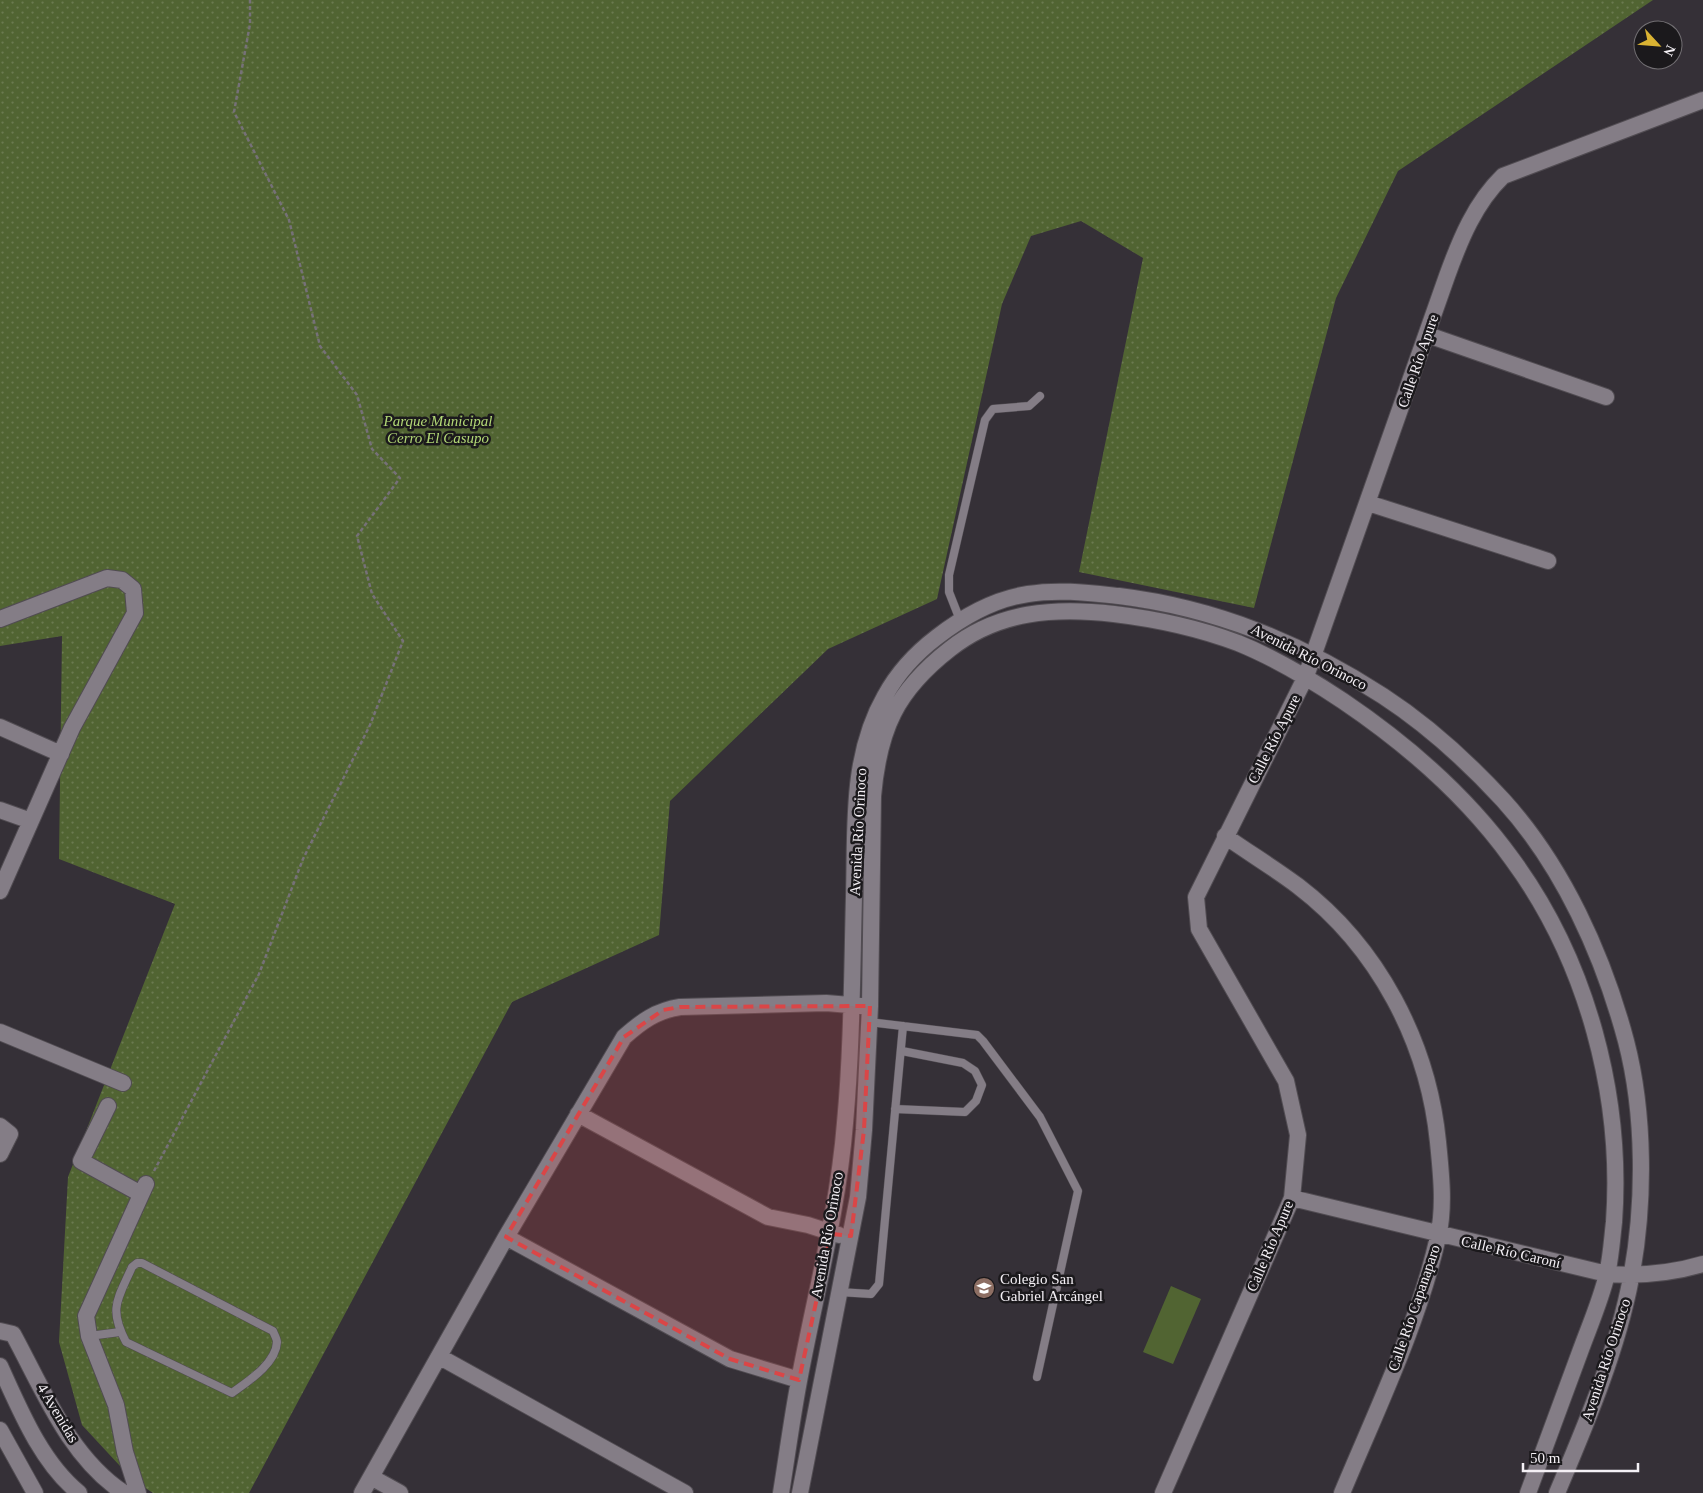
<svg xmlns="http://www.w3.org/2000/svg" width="1703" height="1493" font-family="'Times New Roman',serif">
<defs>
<pattern id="park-dots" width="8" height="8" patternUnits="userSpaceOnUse" patternTransform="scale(1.25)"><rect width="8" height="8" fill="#516432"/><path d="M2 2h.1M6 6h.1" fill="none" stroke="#6b7a50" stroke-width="1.8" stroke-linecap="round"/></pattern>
</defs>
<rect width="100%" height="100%" fill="#353037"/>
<!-- park -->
<path fill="url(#park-dots)" d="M 0,0 L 1653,0 L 1398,171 L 1336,298 L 1254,608 L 1079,572 L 1143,258 L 1081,221 L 1031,236 L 1002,304 L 937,599 L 828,649 L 670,801 L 659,935 L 512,1002 L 249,1493 L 153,1493 L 133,1480 L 82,1425 L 59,1342 L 68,1177 L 175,904 L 59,859 L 62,636 L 0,646 Z"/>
<!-- garden -->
<path fill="#516432" d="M 1171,1286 L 1201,1299 L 1173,1364 L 1143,1352 Z"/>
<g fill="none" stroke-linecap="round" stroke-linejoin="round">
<!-- service casing -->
<g stroke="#514c52" stroke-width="9">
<path id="service" d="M 960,620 L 949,592 L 949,575 L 985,420 L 993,409 L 1029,406 L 1040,396
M 869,1022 L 977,1035 L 983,1041 L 1040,1117 L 1078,1191 L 1037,1377
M 895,1109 L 965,1112 L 976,1101 L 982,1085 L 975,1071 L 963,1063 L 902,1051
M 137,1263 L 142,1263 L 273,1331 C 274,1334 277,1339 277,1342 C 276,1364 247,1382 232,1393 L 126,1342 C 108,1308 118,1299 132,1267 Z
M 839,1292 L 871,1294 L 879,1284 L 903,1026
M 89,1336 L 120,1332"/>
</g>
<!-- minor casing -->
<g stroke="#514c52" stroke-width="18">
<path id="minor" d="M 1428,335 L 1606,397
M 1368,503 L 1548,561
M 0,619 L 107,578 L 122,580 L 133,589 L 135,613 L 72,728 L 0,891
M 0,727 L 61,754
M 0,810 L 31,821
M 1225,836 C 1249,853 1274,868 1298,886 C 1378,947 1428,1042 1438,1142 C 1441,1173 1445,1206 1438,1237 C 1418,1325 1377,1409 1342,1493
M 0,1032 L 123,1083
M 108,1106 L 81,1161 L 141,1194
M 578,1114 L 768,1217 L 808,1225 L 839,1235
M 0,1126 L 10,1134 L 0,1154
M 1292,1198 L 1607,1274 C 1639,1276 1673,1273 1703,1264
M 506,1237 L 730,1359 L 799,1380
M 0,1331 L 13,1334 C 43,1389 69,1457 124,1493
M 440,1357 L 685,1493
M 0,1366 C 20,1410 41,1462 79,1493
M 0,1430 L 35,1493
M 371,1477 L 400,1493
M 138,1493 L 125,1452 L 116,1405 L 89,1336 L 86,1316 L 146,1184
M 362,1493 L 506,1237 L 624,1037 C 642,1021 656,1011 680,1007 L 826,1003 L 862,1006
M 781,1493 C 787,1456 792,1418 799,1381 C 815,1295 838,1211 845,1123 C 852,1048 852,972 854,896 C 856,828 850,757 885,696 C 898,672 916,653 937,637 C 964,616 994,599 1028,594 C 1058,589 1090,593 1119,596 C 1216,608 1301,643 1383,696 C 1426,724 1467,761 1503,800 C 1563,866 1603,955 1626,1041 C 1645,1114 1645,1204 1631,1278 C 1617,1352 1586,1424 1557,1493
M 800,1493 L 858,1197 L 864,1130 L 870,1006 L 873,796 C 879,729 896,691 950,649 C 998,611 1055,607 1114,614 C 1156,619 1198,628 1238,643 C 1275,658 1310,679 1343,701 C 1408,745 1466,795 1512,859 C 1587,961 1623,1096 1614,1222 C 1612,1239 1611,1257 1607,1274 C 1601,1300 1589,1327 1580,1352 C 1563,1399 1545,1446 1528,1493
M 1163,1493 L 1292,1198 L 1298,1135 L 1286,1081 L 1199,929 L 1196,897 L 1306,676 L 1447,276 C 1460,240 1475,203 1503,176 L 1703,100"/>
</g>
<!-- path -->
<path stroke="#767178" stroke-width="2.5" stroke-dasharray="4 2.5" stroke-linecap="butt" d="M 154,1171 L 259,974 L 303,859 L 370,725 L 403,641 L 372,594 L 357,536 L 400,478 L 372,449 L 357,395 L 320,346 L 289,220 L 234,112 L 250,24 L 250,0"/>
<!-- service -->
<use href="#service" stroke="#847d86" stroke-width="8"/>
<!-- minor -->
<use href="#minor" stroke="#847d86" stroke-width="16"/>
</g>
<!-- marked area -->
<path fill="#da4647" fill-opacity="0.2" stroke="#da4647" stroke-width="4" stroke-dasharray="10 6" stroke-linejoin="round" d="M 870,1006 L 864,1130 L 851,1236 L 831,1234 L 799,1380 L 730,1359 L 506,1237 L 624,1037 L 663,1010 L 680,1007 Z"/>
<!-- icons -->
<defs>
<g id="school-disc" transform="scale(1.125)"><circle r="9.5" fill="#8d6e63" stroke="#1b191c"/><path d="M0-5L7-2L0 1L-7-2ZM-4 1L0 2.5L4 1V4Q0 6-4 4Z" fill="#fff"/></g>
</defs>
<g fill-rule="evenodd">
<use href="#school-disc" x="984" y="1288"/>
</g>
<g text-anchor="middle" stroke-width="5" stroke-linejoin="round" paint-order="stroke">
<!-- street labels -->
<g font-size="15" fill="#f4f0f5" stroke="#1b191c">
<text transform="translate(1418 361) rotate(-71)" y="5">Calle Río Apure</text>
<text transform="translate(1309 657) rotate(27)" y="5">Avenida Río Orinoco</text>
<text transform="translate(1274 739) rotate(-63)" y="5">Calle Río Apure</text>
<text transform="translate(858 832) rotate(-87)" y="5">Avenida Río Orinoco</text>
<text transform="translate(827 1235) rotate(-80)" y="5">Avenida Río Orinoco</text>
<text transform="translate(1270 1246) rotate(-67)" y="5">Calle Río Apure</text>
<text transform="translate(1511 1252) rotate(13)" y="5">Calle Río Caroní</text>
<text transform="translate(1414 1308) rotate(-71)" y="5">Calle Río Capanaparo</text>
<text transform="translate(1606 1360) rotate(-72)" y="5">Avenida Río Orinoco</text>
<text transform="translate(58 1413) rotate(59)" y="5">4 Avenidas</text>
</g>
<!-- park labels -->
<g font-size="15" font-style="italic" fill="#b2d876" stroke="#1b191c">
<text x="438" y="426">Parque Municipal<tspan x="438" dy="17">Cerro El Casupo</tspan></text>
</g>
<!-- poi labels -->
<g font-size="15" fill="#f4f0f5" stroke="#1b191c" text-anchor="start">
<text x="1000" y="1284">Colegio San<tspan x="1000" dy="17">Gabriel Arcángel</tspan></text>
</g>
</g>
<!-- north arrow -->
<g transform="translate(1658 45) rotate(116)"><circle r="24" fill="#1b191c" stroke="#726f73"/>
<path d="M0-4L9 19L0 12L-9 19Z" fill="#dab333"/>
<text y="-8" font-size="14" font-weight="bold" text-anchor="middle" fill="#f4f0f5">N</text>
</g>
<!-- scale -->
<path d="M1523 1463v8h115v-8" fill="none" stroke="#f4f0f5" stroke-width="2.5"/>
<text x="1530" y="1463" font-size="15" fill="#f4f0f5" stroke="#1b191c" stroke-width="4" paint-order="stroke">50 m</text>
</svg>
